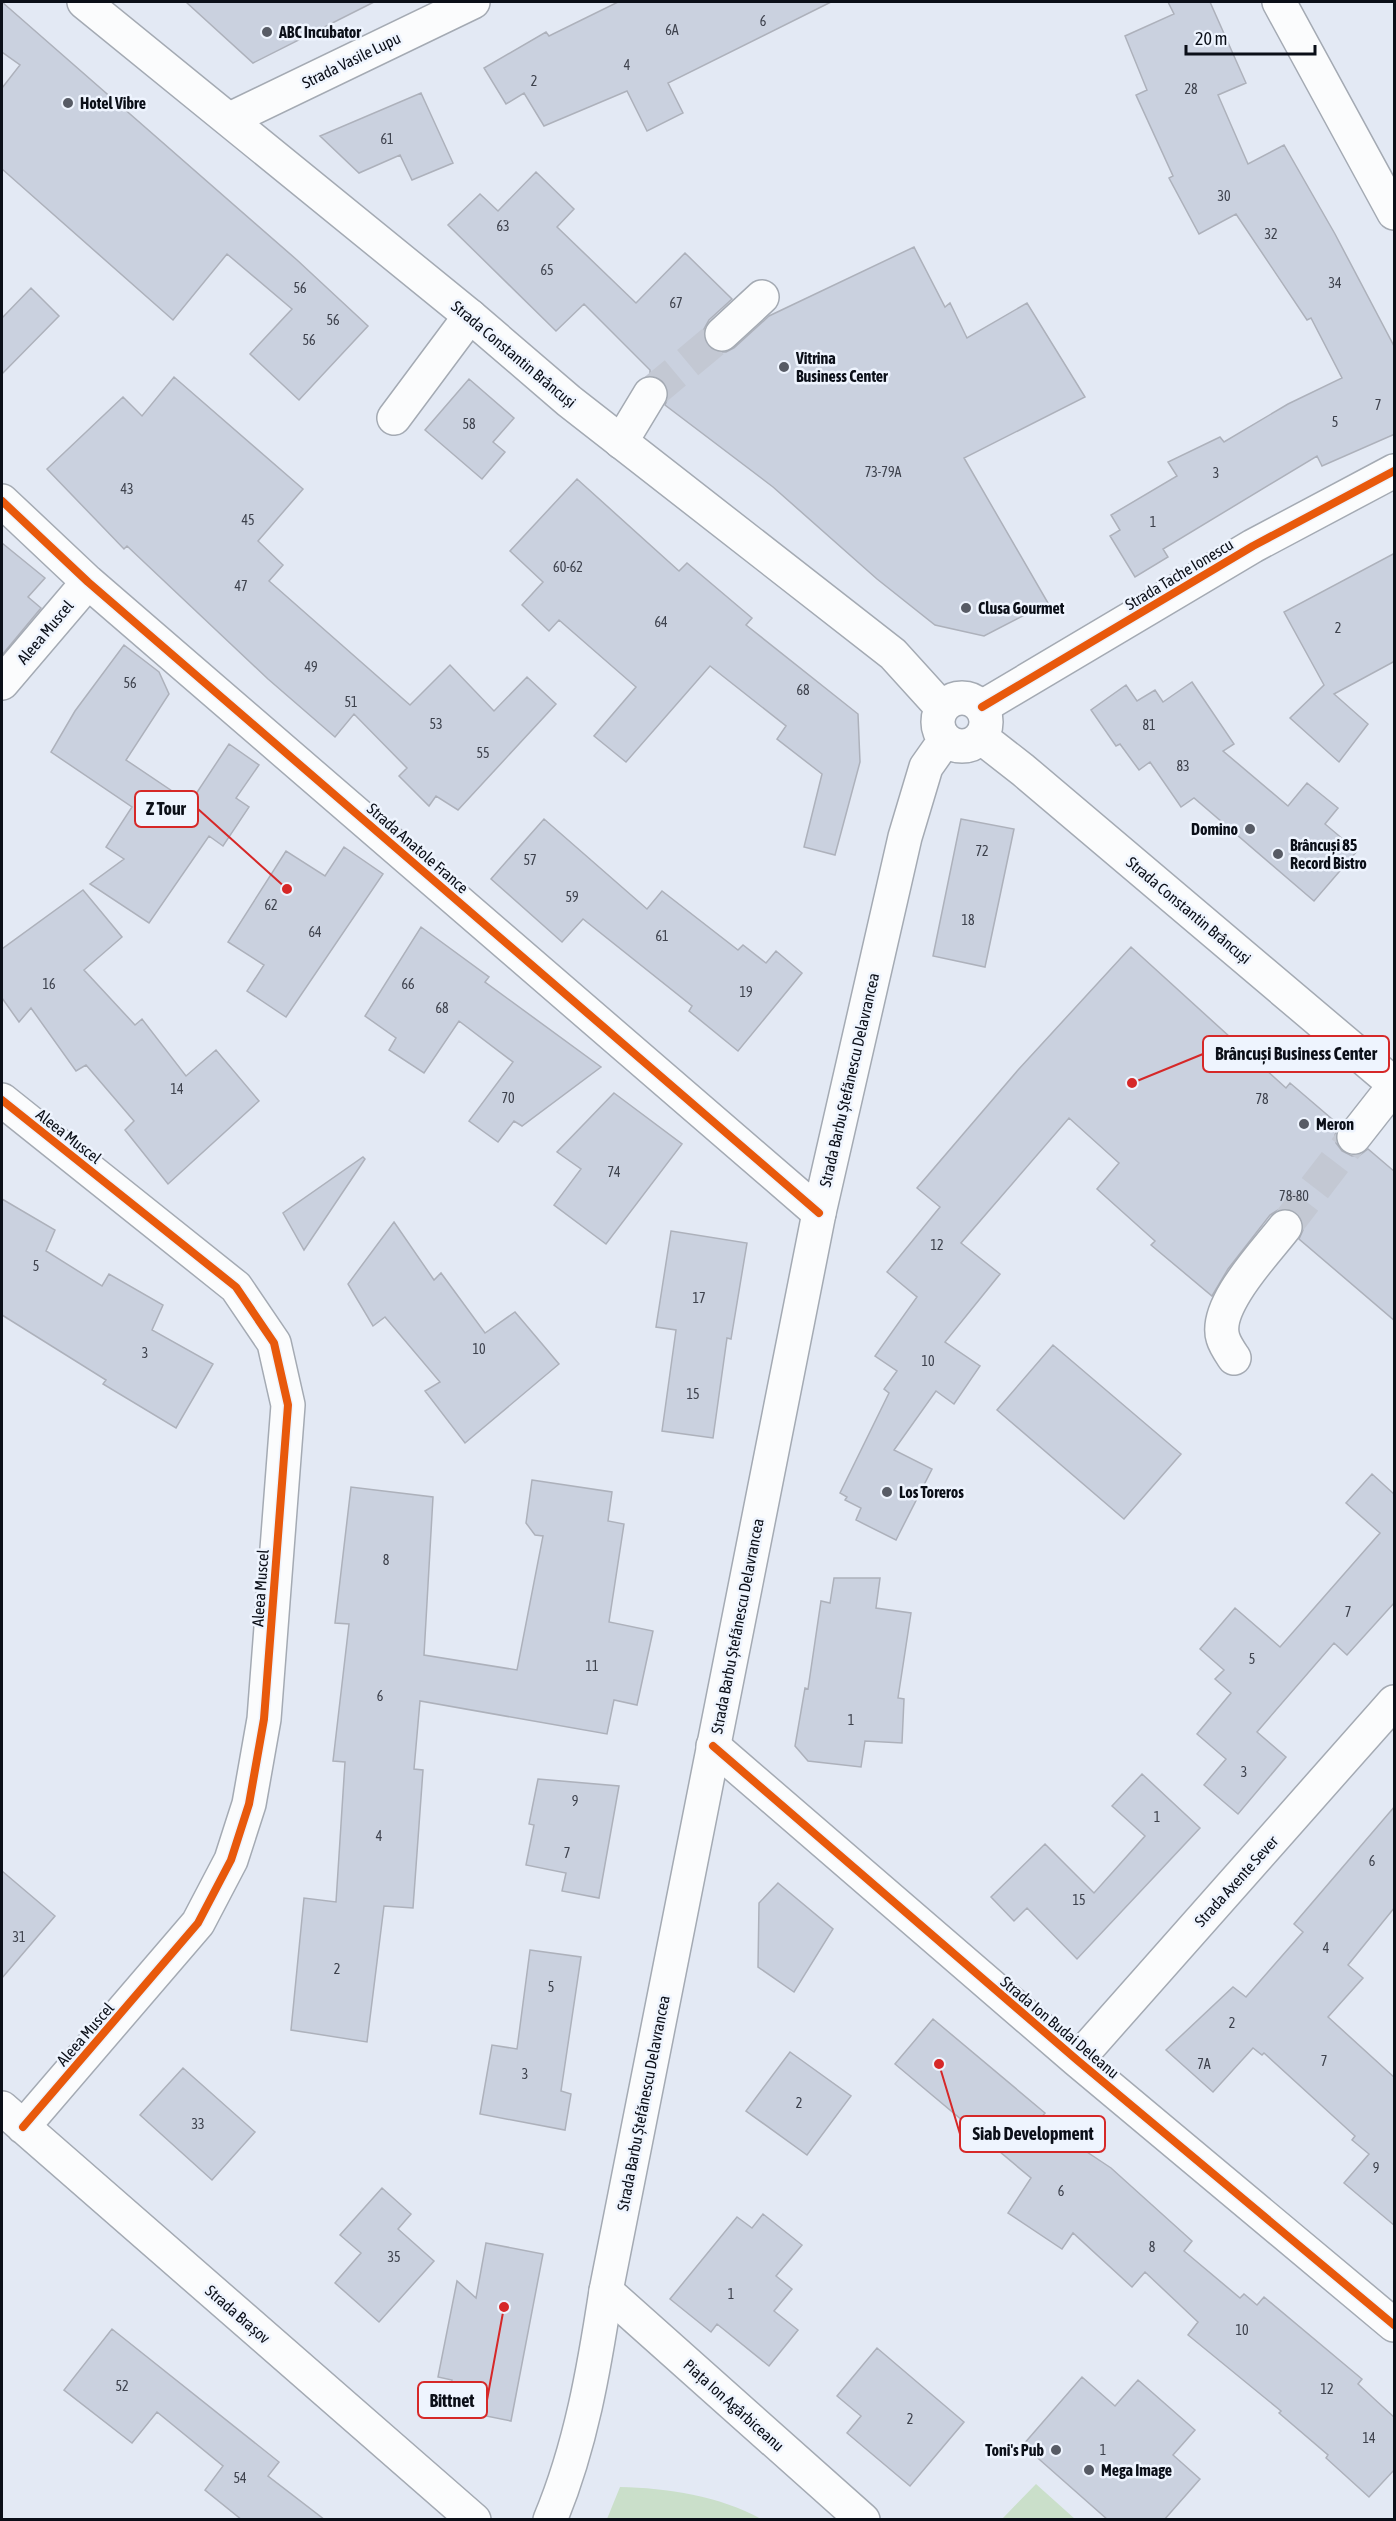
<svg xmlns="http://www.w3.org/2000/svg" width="1396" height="2521" font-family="'Asap Condensed',sans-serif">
<rect width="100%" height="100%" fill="#e3e9f4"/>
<!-- green -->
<path fill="#cadfca" d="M 1036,2484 L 1075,2519 L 1002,2519 Z
M 620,2487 C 667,2488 720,2496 761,2519 L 607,2519 Z"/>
<!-- building -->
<path fill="#cad1df" stroke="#adb1bb" stroke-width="1.5" d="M 2,2 L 297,260 L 368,326 L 299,400 L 250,354 L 292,309 L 227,254 L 173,320 L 2,169 L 2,88 L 20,65 L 2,52 Z
M 186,2 L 374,2 L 253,63 Z
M 618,2 L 831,2 L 668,83 L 683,113 L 647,131 L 627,91 L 544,126 L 524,93 L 506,104 L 484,68 L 546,32 L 549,36 Z
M 1168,2 L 1210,2 L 1246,83 L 1218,95 L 1248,164 L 1284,145 L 1335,234 L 1395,348 L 1395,434 L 1322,466 L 1317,456 L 1163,549 L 1168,557 L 1135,577 L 1110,536 L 1120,530 L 1111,515 L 1177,476 L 1168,462 L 1220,437 L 1224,442 L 1288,404 L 1342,378 L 1311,318 L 1307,320 L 1236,214 L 1199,234 L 1169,178 L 1173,176 L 1136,95 L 1147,90 L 1125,36 L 1174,14 Z
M 421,93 L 453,163 L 412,180 L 400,155 L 359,173 L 320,136 Z
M 536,172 L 574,209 L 557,227 L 636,303 L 685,253 L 732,299 L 709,320 L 704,329 L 704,339 L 708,346 L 717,352 L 726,352 L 734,348 L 769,316 L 914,247 L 945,307 L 950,303 L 967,338 L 1027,303 L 1085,397 L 964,458 L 1048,603 L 984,636 L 935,625 L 877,579 L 773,487 L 665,405 L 669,395 L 666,384 L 659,378 L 650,375 L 650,370 L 584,304 L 556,331 L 448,225 L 480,194 L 498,211 Z
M 31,288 L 59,316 L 2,374 L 2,318 Z
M 174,377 L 303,489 L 258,541 L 283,565 L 269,581 L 410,705 L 450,665 L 494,711 L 527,677 L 556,704 L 458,810 L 436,796 L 429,806 L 399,776 L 407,768 L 354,714 L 335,737 L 268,679 L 127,546 L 124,549 L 47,469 L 123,397 L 142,416 Z
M 469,379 L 514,418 L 493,442 L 505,452 L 482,479 L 425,430 Z
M 577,479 L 679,571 L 687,563 L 752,618 L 746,625 L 858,714 L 860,762 L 835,855 L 804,847 L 822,774 L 777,739 L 786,726 L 710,666 L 626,762 L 594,736 L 636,687 L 559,620 L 549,631 L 522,605 L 543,582 L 510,551 Z
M 2,543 L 45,578 L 28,597 L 41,608 L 2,655 Z
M 1395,553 L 1395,661 L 1334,694 L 1368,724 L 1339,762 L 1290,718 L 1324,685 L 1284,612 Z
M 124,645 L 159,672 L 169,694 L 126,760 L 190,803 L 229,744 L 259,765 L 236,798 L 249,807 L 223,846 L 209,836 L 149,923 L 90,884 L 124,859 L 106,847 L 132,807 L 51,752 L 75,711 Z
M 1192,682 L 1234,744 L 1223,751 L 1288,806 L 1307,783 L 1338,808 L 1325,824 L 1357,851 L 1314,901 L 1194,798 L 1181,807 L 1150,762 L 1139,770 L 1120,744 L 1116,746 L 1091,710 L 1126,685 L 1137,701 L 1155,690 L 1163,702 Z
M 544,819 L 647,909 L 662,891 L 738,950 L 743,945 L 766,963 L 776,951 L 802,973 L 738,1051 L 689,1011 L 692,1006 L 583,919 L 562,942 L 491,879 Z
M 961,819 L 1014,829 L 985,967 L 933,956 Z
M 344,847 L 383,874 L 286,1017 L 247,991 L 264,965 L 228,942 L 286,851 L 325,876 Z
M 83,890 L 122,937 L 84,970 L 135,1025 L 142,1019 L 186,1076 L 216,1050 L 259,1101 L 168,1184 L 125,1130 L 134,1121 L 86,1065 L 76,1071 L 31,1008 L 19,1022 L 2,998 L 2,949 Z
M 421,927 L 489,977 L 485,982 L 601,1067 L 522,1126 L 514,1121 L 498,1142 L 469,1121 L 513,1062 L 459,1021 L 424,1073 L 389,1050 L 396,1038 L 365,1016 Z
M 1131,947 L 1286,1088 L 1290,1083 L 1339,1125 L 1335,1135 L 1336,1143 L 1342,1151 L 1352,1156 L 1360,1155 L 1368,1149 L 1395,1172 L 1395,1321 L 1299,1239 L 1303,1230 L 1303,1221 L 1297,1213 L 1287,1208 L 1278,1210 L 1270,1215 L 1228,1269 L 1212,1296 L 1151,1245 L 1155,1241 L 1097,1189 L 1119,1163 L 1069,1118 L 961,1243 L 1000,1274 L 945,1342 L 980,1366 L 954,1404 L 936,1391 L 894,1450 L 932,1469 L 896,1540 L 856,1520 L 861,1508 L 845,1500 L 847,1497 L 840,1493 L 889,1393 L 884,1389 L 897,1371 L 875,1356 L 917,1297 L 887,1272 L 940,1207 L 917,1188 L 1018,1070 Z
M 614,1093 L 682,1144 L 606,1244 L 554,1205 L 581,1169 L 557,1152 Z
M 363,1157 L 365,1159 L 304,1250 L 283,1213 Z
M 2,1199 L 55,1230 L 46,1251 L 102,1286 L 109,1274 L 163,1305 L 152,1330 L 213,1364 L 176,1428 L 103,1384 L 106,1380 L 2,1315 Z
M 394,1222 L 434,1280 L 441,1273 L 485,1333 L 515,1312 L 559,1364 L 465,1443 L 425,1391 L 440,1382 L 385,1317 L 373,1326 L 348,1284 Z
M 671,1231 L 747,1243 L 731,1339 L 727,1338 L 713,1438 L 662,1431 L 676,1330 L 656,1327 Z
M 1053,1345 L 1181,1454 L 1124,1519 L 997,1410 Z
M 1372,1474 L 1395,1495 L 1395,1602 L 1347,1655 L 1334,1643 L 1257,1732 L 1286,1757 L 1238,1814 L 1204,1785 L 1226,1759 L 1197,1734 L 1231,1693 L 1215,1679 L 1224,1670 L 1200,1649 L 1235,1608 L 1280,1647 L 1380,1533 L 1346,1503 Z
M 532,1480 L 612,1492 L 608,1521 L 624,1524 L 609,1622 L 653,1631 L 637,1705 L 614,1700 L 607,1734 L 420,1701 L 414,1769 L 423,1770 L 413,1908 L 384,1906 L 367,2042 L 291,2030 L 304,1898 L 336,1902 L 345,1762 L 333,1761 L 349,1624 L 335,1623 L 351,1487 L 433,1497 L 424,1655 L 517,1670 L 543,1536 L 535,1535 L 526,1523 Z
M 834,1578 L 880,1578 L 876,1608 L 911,1613 L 898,1698 L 904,1699 L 902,1743 L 865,1741 L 861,1767 L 808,1761 L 795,1746 L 805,1688 L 808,1689 L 821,1601 L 830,1603 Z
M 1142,1774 L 1200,1828 L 1077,1959 L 1027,1908 L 1014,1921 L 991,1897 L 1045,1844 L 1094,1893 L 1145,1836 L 1112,1806 Z
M 538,1779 L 619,1786 L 599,1898 L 562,1891 L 566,1873 L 526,1865 L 534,1825 L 529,1824 Z
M 1395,1806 L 1395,1907 L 1348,1965 L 1363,1978 L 1328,2017 L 1395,2078 L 1395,2226 L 1344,2183 L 1369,2154 L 1352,2140 L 1355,2136 L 1264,2053 L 1262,2055 L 1253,2048 L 1213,2092 L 1166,2050 L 1233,1987 L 1246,1997 L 1303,1932 L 1294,1924 Z
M 2,1871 L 55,1916 L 2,1978 Z
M 778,1883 L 833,1929 L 794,1992 L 758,1967 L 759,1903 Z
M 530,1950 L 581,1957 L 561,2091 L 571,2094 L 565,2130 L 480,2114 L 492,2045 L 517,2049 Z
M 933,2019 L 1045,2113 L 1039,2120 L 1111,2168 L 1192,2241 L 1184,2251 L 1240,2298 L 1244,2294 L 1257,2305 L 1264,2297 L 1362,2379 L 1358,2384 L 1395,2418 L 1395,2469 L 1369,2497 L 1326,2458 L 1328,2455 L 1279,2413 L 1281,2411 L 1188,2335 L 1198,2322 L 1145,2272 L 1132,2287 L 1073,2233 L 1062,2249 L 1008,2213 L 1031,2178 L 895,2064 Z
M 790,2052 L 851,2096 L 807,2155 L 746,2111 Z
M 183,2068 L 255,2132 L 212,2180 L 140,2115 Z
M 382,2188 L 411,2214 L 398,2229 L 434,2261 L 379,2322 L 335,2283 L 361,2253 L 340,2235 Z
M 763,2214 L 802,2245 L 776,2276 L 792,2289 L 774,2311 L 798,2330 L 769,2366 L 717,2324 L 711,2332 L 670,2299 L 737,2217 L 752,2228 Z
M 486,2243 L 543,2254 L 511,2421 L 446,2408 L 452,2380 L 438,2377 L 457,2281 L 476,2298 Z
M 112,2329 L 279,2462 L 268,2476 L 325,2520 L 242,2520 L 205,2490 L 223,2466 L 157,2412 L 132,2443 L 64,2390 Z
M 877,2348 L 964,2422 L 910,2486 L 847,2433 L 861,2416 L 837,2396 Z
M 1082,2377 L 1115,2406 L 1138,2380 L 1195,2430 L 1173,2455 L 1200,2479 L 1164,2520 L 1108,2520 L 1023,2445 Z"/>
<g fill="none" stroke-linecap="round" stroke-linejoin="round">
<!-- minor-tunnel -->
<path stroke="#c3c8d3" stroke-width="33" stroke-dasharray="33 16" stroke-linecap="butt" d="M 650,394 L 722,334
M 1285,1227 L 1354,1137"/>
<!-- minor casing -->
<g stroke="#a4aab3" stroke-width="36">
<path id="minor" d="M 1279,2 L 1394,213
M 230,119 L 473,2
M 722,334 L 762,297
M 394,418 L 470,316
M 621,442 L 650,394
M 2,501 L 88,582 L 819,1213
M 2,683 L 88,582
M 982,707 L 1253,546 L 1394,471
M 2,1100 L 236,1287 L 274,1343 L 288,1405 L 264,1719 L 249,1804 L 231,1860 L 198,1923 L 23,2127
M 1354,1137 L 1394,1086
M 1234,1358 C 1230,1352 1225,1345 1223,1338 C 1213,1306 1266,1252 1285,1227
M 713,1746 L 1077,2060 L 1394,2325
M 1077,2060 L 1394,1702
M 2,2108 L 474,2520
M 606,2291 L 863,2520"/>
</g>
<!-- major casing -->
<g stroke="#a4aab3" stroke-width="36">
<path id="major" d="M 84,2 L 470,316 L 569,401 L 893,654 L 942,708
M938 722a24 24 0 1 1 48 0a24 24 0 1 1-48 0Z
M 982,738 L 1023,770 L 1394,1084
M 550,2520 C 581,2446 594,2369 606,2291 L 819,1213 L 905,837 L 926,767 L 945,740"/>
</g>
<!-- minor -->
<use href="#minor" stroke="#fbfcfd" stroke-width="33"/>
<!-- major -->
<use href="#major" stroke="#fbfcfd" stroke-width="33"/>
<!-- cycleway casing -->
<g stroke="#eef4fe" stroke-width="11">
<path id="cycleway" d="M 2,501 L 88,582 L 819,1213
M 982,707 L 1253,546 L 1394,471
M 2,1100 L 236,1287 L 274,1343 L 288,1405 L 264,1719 L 249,1804 L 231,1860 L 198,1923 L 23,2127
M 713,1746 L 1077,2060 L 1394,2325"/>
</g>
<!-- cycleway -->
<use href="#cycleway" stroke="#e8590c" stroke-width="8"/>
</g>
<!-- markers -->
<g fill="#575b65" stroke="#eef4fe" stroke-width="2">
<circle cx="267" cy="32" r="6"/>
<circle cx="68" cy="103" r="6"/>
<circle cx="784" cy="367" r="6"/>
<circle cx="966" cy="608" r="6"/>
<circle cx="1250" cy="829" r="6"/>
<circle cx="1278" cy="854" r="6"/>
<circle cx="1304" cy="1124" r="6"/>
<circle cx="887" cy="1492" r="6"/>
<circle cx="1056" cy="2450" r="6"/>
<circle cx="1089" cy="2470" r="6"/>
</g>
<g text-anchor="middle" stroke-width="5" stroke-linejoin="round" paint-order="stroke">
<!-- number labels -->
<g font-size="14" fill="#3e424d">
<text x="763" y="26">6</text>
<text x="672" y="35">6A</text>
<text x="627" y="70">4</text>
<text x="534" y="86">2</text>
<text x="1191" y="94">28</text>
<text x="387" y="144">61</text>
<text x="1224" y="201">30</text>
<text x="503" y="231">63</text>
<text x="1271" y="239">32</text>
<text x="547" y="275">65</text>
<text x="1335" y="288">34</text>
<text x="300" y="293">56</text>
<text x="676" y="308">67</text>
<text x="333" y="325">56</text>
<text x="309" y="345">56</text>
<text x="1378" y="410">7</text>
<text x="1335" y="427">5</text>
<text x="469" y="429">58</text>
<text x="883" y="477">73-79A</text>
<text x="1216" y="478">3</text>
<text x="127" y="494">43</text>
<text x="248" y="525">45</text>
<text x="1153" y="527">1</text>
<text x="568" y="572">60-62</text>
<text x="241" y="591">47</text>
<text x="661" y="627">64</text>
<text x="1338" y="633">2</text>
<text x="311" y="672">49</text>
<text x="130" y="688">56</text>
<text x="803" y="695">68</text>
<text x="351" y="707">51</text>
<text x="436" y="729">53</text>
<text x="1149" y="730">81</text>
<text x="483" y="758">55</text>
<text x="1183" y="771">83</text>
<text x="982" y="856">72</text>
<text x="530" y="865">57</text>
<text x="572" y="902">59</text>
<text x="271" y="910">62</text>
<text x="968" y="925">18</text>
<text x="315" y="937">64</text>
<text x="662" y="941">61</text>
<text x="49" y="989">16</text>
<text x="408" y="989">66</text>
<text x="746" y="997">19</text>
<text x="442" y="1013">68</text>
<text x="177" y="1094">14</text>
<text x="508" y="1103">70</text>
<text x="1262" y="1104">78</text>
<text x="614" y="1177">74</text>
<text x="1294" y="1201">78-80</text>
<text x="937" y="1250">12</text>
<text x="36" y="1271">5</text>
<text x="699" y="1303">17</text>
<text x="479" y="1354">10</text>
<text x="145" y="1358">3</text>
<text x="928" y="1366">10</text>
<text x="693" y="1399">15</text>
<text x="386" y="1565">8</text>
<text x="1348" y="1617">7</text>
<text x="1252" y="1664">5</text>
<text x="592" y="1671">11</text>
<text x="380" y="1701">6</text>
<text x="851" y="1725">1</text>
<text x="1244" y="1777">3</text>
<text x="575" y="1806">9</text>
<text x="1157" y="1822">1</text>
<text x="379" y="1841">4</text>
<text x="567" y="1858">7</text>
<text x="1372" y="1866">6</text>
<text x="1079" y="1905">15</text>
<text x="19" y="1942">31</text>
<text x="1326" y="1953">4</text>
<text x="337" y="1974">2</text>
<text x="551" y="1992">5</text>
<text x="1232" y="2028">2</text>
<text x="1324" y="2066">7</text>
<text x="1204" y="2069">7A</text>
<text x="525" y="2079">3</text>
<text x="799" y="2108">2</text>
<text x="198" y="2129">33</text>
<text x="1376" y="2173">9</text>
<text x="1061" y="2196">6</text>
<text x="1152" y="2252">8</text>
<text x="394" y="2262">35</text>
<text x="731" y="2299">1</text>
<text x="1242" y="2335">10</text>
<text x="122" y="2391">52</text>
<text x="1327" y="2394">12</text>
<text x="910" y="2424">2</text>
<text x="1369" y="2443">14</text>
<text x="1103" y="2455">1</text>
<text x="240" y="2483">54</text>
</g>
<!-- poi labels -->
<g font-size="16" font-weight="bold" fill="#0b0f18" stroke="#eef4fe" text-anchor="start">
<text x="279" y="38">ABC Incubator</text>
<text x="80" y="109">Hotel Vibre</text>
<text x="796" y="364">Vitrina<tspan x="796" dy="18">Business Center</tspan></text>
<text x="978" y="614">Clusa Gourmet</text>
<text x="1238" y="835" text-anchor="end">Domino</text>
<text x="1290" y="851">Brâncuși 85<tspan x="1290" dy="18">Record Bistro</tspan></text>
<text x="1316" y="1130">Meron</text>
<text x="899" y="1498">Los Toreros</text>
<text x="1044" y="2456" text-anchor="end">Toni's Pub</text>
<text x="1101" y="2476">Mega Image</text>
</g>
<!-- street labels -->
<g font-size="16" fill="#0b0f18" stroke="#eef4fe">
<text transform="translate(351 60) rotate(-26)" y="6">Strada Vasile Lupu</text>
<text transform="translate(514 354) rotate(40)" y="6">Strada Constantin Brâncuși</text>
<text transform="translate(1179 574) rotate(-31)" y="6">Strada Tache Ionescu</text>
<text transform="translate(45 632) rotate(-50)" y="6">Aleea Muscel</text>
<text transform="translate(418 848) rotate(41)" y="6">Strada Anatole France</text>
<text transform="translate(1189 910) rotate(40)" y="6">Strada Constantin Brâncuși</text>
<text transform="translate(849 1080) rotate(-77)" y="6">Strada Barbu Ștefănescu Delavrancea</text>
<text transform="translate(69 1136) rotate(38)" y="6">Aleea Muscel</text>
<text transform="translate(260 1588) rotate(-86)" y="6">Aleea Muscel</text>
<text transform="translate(737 1626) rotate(-79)" y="6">Strada Barbu Ștefănescu Delavrancea</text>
<text transform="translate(1236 1881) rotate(-48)" y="6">Strada Axente Sever</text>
<text transform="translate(1060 2027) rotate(40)" y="6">Strada Ion Budai Deleanu</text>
<text transform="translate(85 2034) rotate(-49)" y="6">Aleea Muscel</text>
<text transform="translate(643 2103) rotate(-79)" y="6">Strada Barbu Ștefănescu Delavrancea</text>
<text transform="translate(238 2314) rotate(41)" y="6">Strada Brașov</text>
<text transform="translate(734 2405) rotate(42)" y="6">Piața Ion Agârbiceanu</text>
</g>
</g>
<!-- callouts -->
<path fill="none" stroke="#d62828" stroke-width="2" d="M287 889L198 809M1132 1083L1203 1054M939 2064L960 2134M504 2307L487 2400"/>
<g fill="#d62828" stroke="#eef4fe" stroke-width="2">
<circle cx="287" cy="889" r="6"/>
<circle cx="1132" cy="1083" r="6"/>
<circle cx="939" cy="2064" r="6"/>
<circle cx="504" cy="2307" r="6"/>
</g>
<g fill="#eef4fe" stroke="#d62828" stroke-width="2">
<rect x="135" y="791" width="63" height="36" rx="6"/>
<rect x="1203" y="1036" width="186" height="36" rx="6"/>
<rect x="960" y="2116" width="145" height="36" rx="6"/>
<rect x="418" y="2382" width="69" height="36" rx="6"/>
</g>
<g font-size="18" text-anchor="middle" font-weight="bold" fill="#0b0f18">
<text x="166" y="815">Z Tour</text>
<text x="1296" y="1060">Brâncuși Business Center</text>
<text x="1033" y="2140">Siab Development</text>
<text x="452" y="2407">Bittnet</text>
</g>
<!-- border -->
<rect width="1396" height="2521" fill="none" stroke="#0b0f18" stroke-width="6"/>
<!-- scale -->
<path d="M1186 45v9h129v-9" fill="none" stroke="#0b0f18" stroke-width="3"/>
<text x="1195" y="45" font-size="18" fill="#0b0f18" stroke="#eef4fe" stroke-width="4.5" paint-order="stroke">20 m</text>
</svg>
